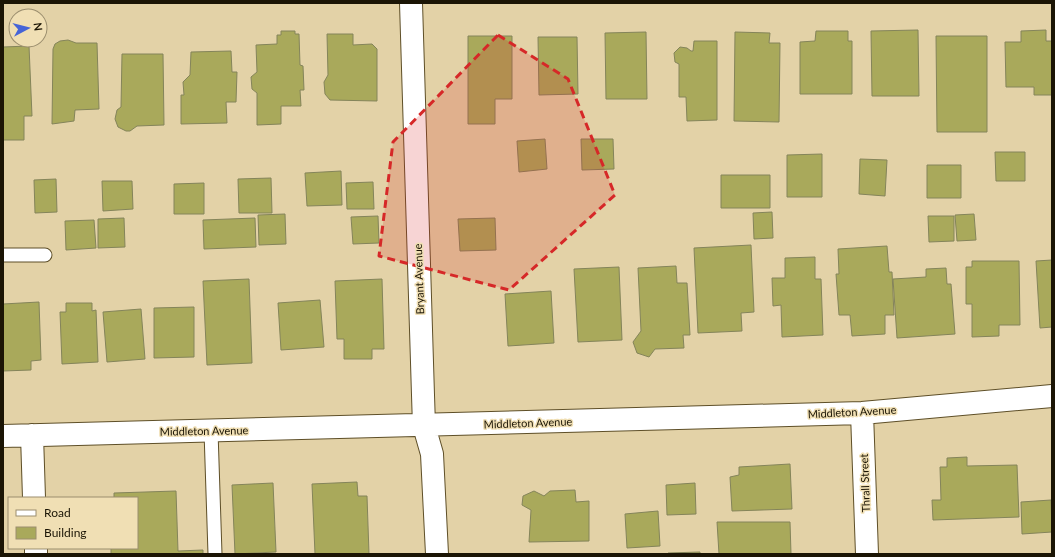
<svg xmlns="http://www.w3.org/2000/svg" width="1055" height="557" font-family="Lato,sans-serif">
<rect width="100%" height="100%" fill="#e3d2a7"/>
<!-- building -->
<path fill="#a9a95b" stroke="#84845a" d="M 918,30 L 919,96 L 872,96 L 871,31 Z
M 1046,30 L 1046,41 L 1052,41 L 1052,95 L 1034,95 L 1034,87 L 1006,87 L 1005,42 L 1021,42 L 1021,31 Z
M 281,31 L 295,31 L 295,34 L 299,34 L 300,65 L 303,66 L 304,90 L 300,90 L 301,106 L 281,106 L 281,124 L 257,125 L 257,93 L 252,89 L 251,77 L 257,72 L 256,45 L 277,44 L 277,35 L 281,35 Z
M 816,31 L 848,31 L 848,41 L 852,41 L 852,94 L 800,94 L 800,42 L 815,41 Z
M 646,32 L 647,99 L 606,99 L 605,33 Z
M 735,32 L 770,33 L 769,43 L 780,43 L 779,122 L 734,121 Z
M 327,34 L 353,34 L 353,45 L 372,44 L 377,49 L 377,101 L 330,100 L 325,94 L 324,82 L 328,75 Z
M 468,36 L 512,36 L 512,99 L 495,99 L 495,124 L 468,124 Z
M 936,36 L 987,36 L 987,132 L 937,132 Z
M 538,37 L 577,37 L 578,94 L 539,95 Z
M 68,40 L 76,43 L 97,43 L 99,109 L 75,110 L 74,121 L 52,124 L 53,49 L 55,44 L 60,41 Z
M 694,41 L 717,41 L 717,120 L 687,121 L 686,97 L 679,97 L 679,64 L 675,62 L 674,53 L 680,47 L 687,48 L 691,51 L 693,51 Z
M 29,46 L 32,116 L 24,116 L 24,140 L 3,140 L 3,47 Z
M 231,51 L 232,72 L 237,72 L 236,102 L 226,102 L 227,123 L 181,124 L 181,95 L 184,95 L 183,82 L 190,75 L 191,52 Z
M 122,54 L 163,54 L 164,125 L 137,126 L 130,131 L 126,131 L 118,127 L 115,119 L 117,110 L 121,107 Z
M 545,139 L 547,169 L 519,172 L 517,141 Z
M 581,139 L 613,139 L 614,169 L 582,170 Z
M 995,152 L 1025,152 L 1025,181 L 996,181 Z
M 822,154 L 822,197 L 787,197 L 787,155 Z
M 860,159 L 887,160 L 885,196 L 859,194 Z
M 927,165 L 961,165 L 961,198 L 927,198 Z
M 341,171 L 342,205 L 307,206 L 305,173 Z
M 721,175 L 770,175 L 770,208 L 721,208 Z
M 271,178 L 272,213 L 239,213 L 238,179 Z
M 56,179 L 57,212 L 35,213 L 34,180 Z
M 102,181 L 132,181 L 133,209 L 103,211 Z
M 373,182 L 374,209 L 347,209 L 346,183 Z
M 204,183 L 204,214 L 174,214 L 174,184 Z
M 772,212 L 773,238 L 754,239 L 753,213 Z
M 285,214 L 286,244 L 259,245 L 258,215 Z
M 974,214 L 976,240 L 957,241 L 955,215 Z
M 378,216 L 379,243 L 353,244 L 351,217 Z
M 928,216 L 954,216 L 954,241 L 929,242 Z
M 124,218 L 125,247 L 98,248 L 98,219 Z
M 255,218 L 256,247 L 204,249 L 203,220 Z
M 495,218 L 496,250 L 460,251 L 458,219 Z
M 94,220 L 96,248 L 66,250 L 65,221 Z
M 751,245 L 754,312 L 741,313 L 742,331 L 698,333 L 694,248 Z
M 887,246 L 889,272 L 892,272 L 894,315 L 885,315 L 885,334 L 852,336 L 850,315 L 839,315 L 836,274 L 839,274 L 838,249 Z
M 815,257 L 815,279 L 821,279 L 823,335 L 782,337 L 781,305 L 773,306 L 772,278 L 785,278 L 785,258 Z
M 1052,260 L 1052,327 L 1040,328 L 1036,261 Z
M 972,261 L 1019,261 L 1020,325 L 999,325 L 999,336 L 972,337 L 972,304 L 966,304 L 966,267 L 972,267 Z
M 676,266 L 677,283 L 687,283 L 690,335 L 683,335 L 684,348 L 655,349 L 649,357 L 637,353 L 633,342 L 641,331 L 638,268 Z
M 619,267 L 622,340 L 578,342 L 574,269 Z
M 946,268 L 947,284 L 951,284 L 955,334 L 897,338 L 893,279 L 926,277 L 926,269 Z
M 249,279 L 252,363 L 207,365 L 203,281 Z
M 382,279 L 384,349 L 372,349 L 372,359 L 344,359 L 344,339 L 337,339 L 335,281 Z
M 551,291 L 554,343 L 508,346 L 505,294 Z
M 320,300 L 324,347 L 281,350 L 278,303 Z
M 39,302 L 41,360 L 31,361 L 31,370 L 3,371 L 3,304 Z
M 66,303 L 92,303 L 92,311 L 96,310 L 98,362 L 62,364 L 60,312 L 66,312 Z
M 194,307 L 194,357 L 154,358 L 154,308 Z
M 141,309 L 145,359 L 107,362 L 103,312 Z
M 967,457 L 967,466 L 1017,465 L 1019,517 L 933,520 L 932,500 L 941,500 L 940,467 L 947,467 L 947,458 Z
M 790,464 L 792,509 L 732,511 L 730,477 L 739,475 L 739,467 Z
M 357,482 L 358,496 L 367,496 L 369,554 L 315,554 L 312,484 Z
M 273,483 L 276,552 L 235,554 L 232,485 Z
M 695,483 L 696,514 L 667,515 L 666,485 Z
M 575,490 L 576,502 L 589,501 L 589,541 L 529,542 L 531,510 L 522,505 L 523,496 L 534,491 L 544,496 L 550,491 Z
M 176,491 L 178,551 L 203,550 L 203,554 L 111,554 L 111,548 L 137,548 L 137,498 L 114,498 L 114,493 Z
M 1051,500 L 1052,532 L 1022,534 L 1021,502 Z
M 658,511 L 660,546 L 627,548 L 625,514 Z
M 717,522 L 790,522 L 791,554 L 719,554 Z
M 700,552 L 700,554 L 668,554 L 668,553 Z"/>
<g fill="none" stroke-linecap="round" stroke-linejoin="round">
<!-- service casing -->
<g stroke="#5e4f28" stroke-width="15">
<path id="service" d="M 3,255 L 45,255
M 211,431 L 215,554"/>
</g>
<!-- minor casing -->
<g stroke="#5e4f28" stroke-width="24">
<path id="minor" d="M 411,3 L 423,395 L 424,426 L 432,454 L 437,554
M 862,413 L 867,554
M 32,435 L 34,498
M 3,436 L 862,413 L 1052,396
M 36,548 L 36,554"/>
</g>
<!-- service -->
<use href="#service" stroke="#fff" stroke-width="13"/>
<!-- minor -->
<use href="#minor" stroke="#fff" stroke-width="22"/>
</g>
<!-- marked area -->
<path fill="#d62828" fill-opacity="0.2" stroke="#d62828" stroke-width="3" stroke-dasharray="8 5" stroke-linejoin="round" d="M 498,35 L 568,79 L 615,195 L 509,290 L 379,256 L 393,142 Z"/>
<g text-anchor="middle" stroke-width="3" stroke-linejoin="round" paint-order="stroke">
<!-- street labels -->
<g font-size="11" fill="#1b1505" stroke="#f0dfb4">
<text transform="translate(419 279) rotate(-92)" y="4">Bryant Avenue</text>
<text transform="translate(852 412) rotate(-3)" y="4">Middleton Avenue</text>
<text transform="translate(528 423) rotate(-2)" y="4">Middleton Avenue</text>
<text transform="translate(204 431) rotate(-1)" y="4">Middleton Avenue</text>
<text transform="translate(865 483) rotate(-92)" y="4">Thrall Street</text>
</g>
</g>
<!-- border -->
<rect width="1055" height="557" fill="none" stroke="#1b1505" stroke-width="8"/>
<!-- legend -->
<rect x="8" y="497" width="130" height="52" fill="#f0dfb4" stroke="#9b8e6e"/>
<rect x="16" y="510" width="20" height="6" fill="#ffffff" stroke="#9b8e6e"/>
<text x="44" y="517" font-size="12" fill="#1b1505">Road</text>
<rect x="16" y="527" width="20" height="12" fill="#a9a95b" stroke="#9b8e6e"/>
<text x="44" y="537" font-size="12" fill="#1b1505">Building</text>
<!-- north arrow -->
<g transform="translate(28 28) rotate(83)"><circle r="19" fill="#f0dfb4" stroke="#9b8e6e"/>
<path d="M0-3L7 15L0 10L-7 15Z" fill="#4664d7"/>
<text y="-6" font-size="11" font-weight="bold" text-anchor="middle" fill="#1b1505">N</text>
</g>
</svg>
